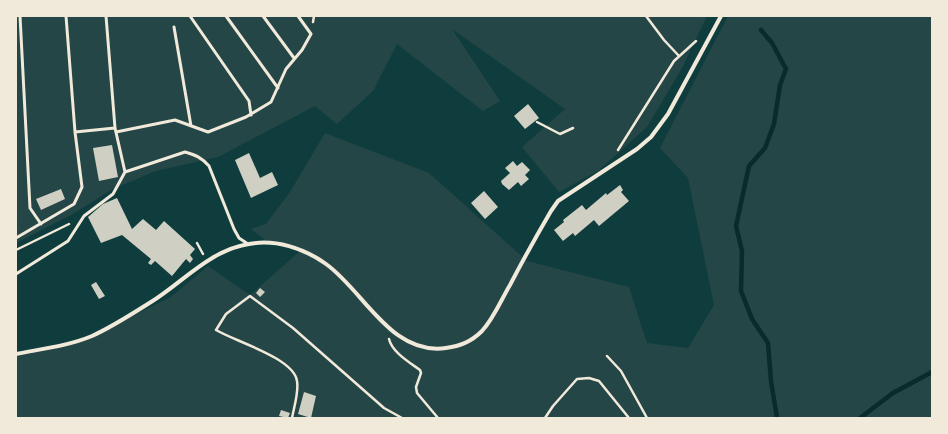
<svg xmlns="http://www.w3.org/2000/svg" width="948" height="434" font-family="Jost,sans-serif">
<rect width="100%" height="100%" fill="#0f3d3e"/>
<!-- green -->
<path fill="#244646" d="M 16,16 L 707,16 L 682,68 L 647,127 L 598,171 L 559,192 L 522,147 L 565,109 L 452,29 L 500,101 L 483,111 L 397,44 L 373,91 L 337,124 L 315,106 L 218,157 L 156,171 L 113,189 L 71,215 L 16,243 Z
M 728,16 L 932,16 L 932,418 L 16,418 L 16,354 L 68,343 L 91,336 L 171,297 L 208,266 L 250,295 L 300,251 L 268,242 L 251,229 L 266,224 L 290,192 L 325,133 L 429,173 L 527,261 L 629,287 L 647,343 L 688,348 L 714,305 L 688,178 L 660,148 Z"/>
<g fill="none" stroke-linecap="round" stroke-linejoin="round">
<!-- stream -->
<path stroke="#0a2a2b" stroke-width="4.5" d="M 761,30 L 772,43 L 786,69 L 780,85 L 774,124 L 765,148 L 749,166 L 736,226 L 742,251 L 741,291 L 752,319 L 768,343 L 771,381 L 777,418
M 860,418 L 893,393 L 932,372"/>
</g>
<!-- building -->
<path fill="#cfcfc3" d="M 528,104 L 539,118 L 525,129 L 514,116 Z
M 112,145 L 118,177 L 99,181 L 93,148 Z
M 249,153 L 260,178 L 272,172 L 278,185 L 251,198 L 235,160 Z
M 513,161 L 517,166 L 522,162 L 530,170 L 525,175 L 529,179 L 521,186 L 518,182 L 509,190 L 502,184 L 501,181 L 510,173 L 505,168 Z
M 620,185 L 623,190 L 621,192 L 629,201 L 599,226 L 594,220 L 575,236 L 573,233 L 563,241 L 554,230 L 564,222 L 563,220 L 582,205 L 586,210 L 606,193 L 607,195 Z
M 61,189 L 65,199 L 41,210 L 36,199 Z
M 484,191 L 498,207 L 485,219 L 471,203 Z
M 117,198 L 132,229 L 143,219 L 156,230 L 164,221 L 195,249 L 190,255 L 193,259 L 190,263 L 186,259 L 172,276 L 155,261 L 151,265 L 148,263 L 151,259 L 122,235 L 101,243 L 88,217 L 103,204 Z
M 96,282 L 105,296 L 99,299 L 91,285 Z
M 260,288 L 265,292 L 260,297 L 256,293 Z
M 304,392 L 316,396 L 311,418 L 298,414 Z
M 281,410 L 290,413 L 288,418 L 279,416 Z"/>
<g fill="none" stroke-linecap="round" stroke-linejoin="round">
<!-- path -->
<path stroke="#f1e9da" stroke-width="2.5" d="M 646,16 L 664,40 L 679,56
M 313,22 L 314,16
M 537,122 L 560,134 L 573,128
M 618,150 L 674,61 L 696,41
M 197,243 L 203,254
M 16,250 L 69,224
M 389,339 C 392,352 409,362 420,370 L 421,373 L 416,387 L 417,393 L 438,418
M 607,356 L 621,371 L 647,418
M 292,418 C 294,407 299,392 297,381 C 294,358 234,341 216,330 L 226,314 L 250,296 L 293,328 L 384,408 L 402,418
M 545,418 L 553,406 L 577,379 L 589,378 L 599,381 L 629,418"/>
<!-- service -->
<path stroke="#f1e9da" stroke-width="3" d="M 20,16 L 30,208 L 41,224
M 106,16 L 115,128 L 125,172
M 190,16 L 249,101 L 251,115
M 226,16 L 278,88
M 263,16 L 294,58
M 174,27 L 191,126
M 75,132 L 115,128
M 116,132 L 175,120 L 208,132 L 246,117 L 271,102 L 286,69 L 302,50 L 311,34 L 298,16
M 16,238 L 74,204 L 82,187 L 75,132 L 66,16
M 16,274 L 68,241 L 84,216 L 113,194 L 125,172 L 185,152 C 196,155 202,158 209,166 L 234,229 L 239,238 L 248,244"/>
<!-- minor -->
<path stroke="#f1e9da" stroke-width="4" d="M 16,354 C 41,349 68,346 92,336 C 112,327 132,314 151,302 C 183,282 210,250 249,244 C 275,239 304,248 326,264 C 364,291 391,356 446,348 C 460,346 471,342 482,331 C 494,318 501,300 510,285 C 523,260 537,235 551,211 L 558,201 L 637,149 L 651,137 L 668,114 L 721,16"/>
</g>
<!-- border -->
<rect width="948" height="434" fill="none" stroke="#f1e9da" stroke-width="34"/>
</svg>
